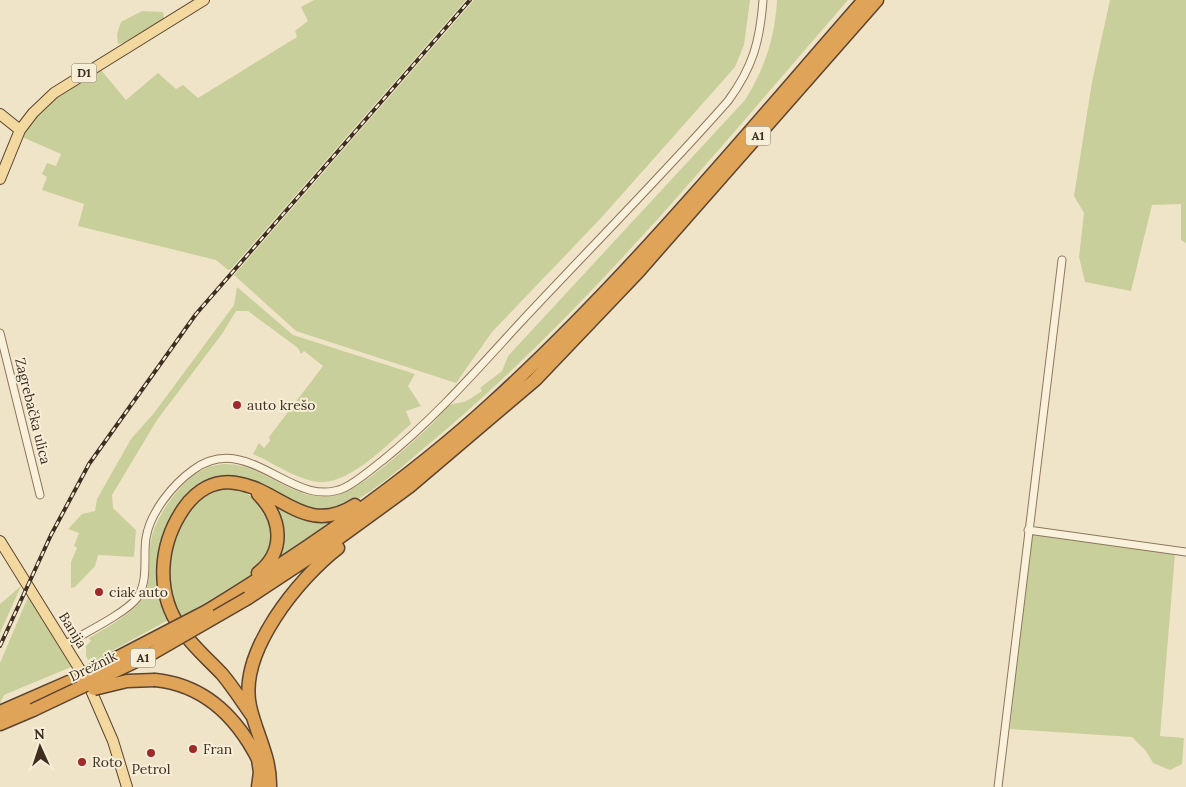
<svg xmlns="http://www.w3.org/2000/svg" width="1186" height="787" font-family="Lora,serif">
<rect width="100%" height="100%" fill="#f0e4c8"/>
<!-- green -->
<path fill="#c9cf9b" d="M 314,0 L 466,0 L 231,269 L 228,270 L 216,260 L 78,226 L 84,204 L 42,190 L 47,177 L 42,174 L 47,163 L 56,166 L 61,154 L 22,137 C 44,104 67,88 101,70 L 126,100 L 158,73 L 176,89 L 183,85 L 198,98 L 297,37 L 295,31 L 308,21 L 301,7 Z
M 474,0 L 750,0 L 744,45 L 735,67 L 602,217 L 492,332 L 456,383 L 296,331 L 234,275 Z
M 777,0 L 848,0 C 714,154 582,318 424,448 C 403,466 363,502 337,508 C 331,510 322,512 316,510 C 283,504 250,489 219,478 L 164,534 L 158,559 L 158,579 L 162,603 L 168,620 L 90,663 L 86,656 L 86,646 L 91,641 L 89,638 C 107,627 128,617 141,600 C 153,584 148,560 151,541 C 154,519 180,482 200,471 C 250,444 284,504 333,496 C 360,492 412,443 433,423 C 438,418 443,410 448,406 C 453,403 461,403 466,401 C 472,398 477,394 482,391 L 480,388 L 502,371 L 508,356 L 745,100 C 765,68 775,37 777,0 Z
M 1110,0 L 1186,0 L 1186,243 L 1181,240 L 1181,204 L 1152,205 L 1131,291 L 1085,282 L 1079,257 L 1084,213 L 1074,196 L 1092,82 Z
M 142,11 L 163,12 L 164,19 L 125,42 L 118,44 L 117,34 L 121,22 Z
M 237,287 L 293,335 L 415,374 L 408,386 L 421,406 L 406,411 L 411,424 C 387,444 346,490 312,481 C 291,476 272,462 253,454 L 259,443 L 264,448 L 270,441 L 269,437 L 323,366 L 304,351 L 301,354 L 298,348 L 248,311 L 236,311 L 222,334 L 157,420 L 112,495 L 113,508 L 136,530 L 134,557 L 98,555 L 95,566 L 75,587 L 71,588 L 71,562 L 77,548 L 74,546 L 79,533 L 68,529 L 82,514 L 95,511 L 97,499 L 131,439 L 154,413 L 234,305 Z
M 220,490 L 241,490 L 263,504 L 275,541 L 255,573 L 181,617 C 158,574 170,507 220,490 Z
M 277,506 L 336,519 L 271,566 L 275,508 Z
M 1031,532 L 1175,554 L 1160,736 L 1184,738 L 1182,764 L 1170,770 L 1153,763 L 1146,751 L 1132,737 L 1010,729 Z
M 21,586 L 0,633 L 0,604 Z
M 28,597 L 71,667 L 4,695 L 0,704 L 0,663 Z"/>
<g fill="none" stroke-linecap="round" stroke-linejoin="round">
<!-- street casing -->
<g stroke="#8d765c" stroke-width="9">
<path id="street" d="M 0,333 L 40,495
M 1028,530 L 1186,552
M 66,644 C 83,634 126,613 137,598 C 149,580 143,558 146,538 C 150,513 172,485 193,470 C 249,429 292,511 344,488 C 358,481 370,470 382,461 C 433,420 475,372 519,324 C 588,250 661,177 728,101 C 753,67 760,41 763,0
M 998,787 L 1062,260"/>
</g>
<!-- primary casing -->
<g stroke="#5b4430" stroke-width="12">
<path id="primary" d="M 0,114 L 20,130
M 0,179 L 20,130 L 33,113 L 54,93 L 204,0
M 0,541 L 87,681 L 113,741 L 127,787"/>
</g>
<!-- highway casing -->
<g stroke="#5b4430" stroke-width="15">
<path id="highway" d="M 258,573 C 286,551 282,518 258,494
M 248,598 L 339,538 L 409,487 L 535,380 L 638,272 L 877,0
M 207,611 C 307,550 405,483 492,403 C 627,280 744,137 864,0
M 155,680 C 205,685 237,717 259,761
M 0,712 L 80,677
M 253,717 C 243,703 233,687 222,674 C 208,659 192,646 181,629 C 155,592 159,544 184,508 C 196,491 214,479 236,483 C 280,489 305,537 355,505
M 0,724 L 33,710
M 257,753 L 260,772 L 258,787
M 270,787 C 271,757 256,734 250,706 C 238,652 299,578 338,548"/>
</g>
<!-- street -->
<use href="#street" stroke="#faf1dc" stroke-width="7"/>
<!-- primary -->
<use href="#primary" stroke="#f3d9a0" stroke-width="10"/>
<!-- highway -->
<use href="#highway" stroke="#e0a458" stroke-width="12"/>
<!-- rail casing -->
<g stroke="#3d2e20" stroke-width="4">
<path id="rail" d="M 0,646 L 51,535 L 89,464 L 196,314 L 470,0"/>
</g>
<!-- rail -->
<use href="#rail" stroke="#f7eed8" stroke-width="2" stroke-dasharray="5.5" stroke-linecap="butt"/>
<!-- highway-bridge casing -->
<g stroke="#5b4430" stroke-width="15" stroke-linecap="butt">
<path id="highway-bridge" d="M 80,677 L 207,611
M 94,689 L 127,681 L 155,680
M 33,710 L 151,654 L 248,598"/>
</g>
<!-- highway-bridge -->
<use href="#highway-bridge" stroke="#e0a458" stroke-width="12"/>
</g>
<!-- markers -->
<g fill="#9e2a2b" stroke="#f7eed8" stroke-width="2">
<circle cx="237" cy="405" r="5"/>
<circle cx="99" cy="592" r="5"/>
<circle cx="193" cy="749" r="5"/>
<circle cx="151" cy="753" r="5"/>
<circle cx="82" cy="762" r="5"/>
</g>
<g text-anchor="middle" stroke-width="4" stroke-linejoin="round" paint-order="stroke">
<!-- shield labels -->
<g fill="#f7eed8" stroke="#756857" stroke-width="1">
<rect x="71.5" y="63.5" width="25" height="19" rx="4"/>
<rect x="745.5" y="126.5" width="25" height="19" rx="4"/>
<rect x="130.5" y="648.5" width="25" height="19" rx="4"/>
</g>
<g font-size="12" font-weight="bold" fill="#3d2e20">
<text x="84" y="77">D1</text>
<text x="758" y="140">A1</text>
<text x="143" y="662">A1</text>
</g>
<!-- poi labels -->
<g font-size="14" fill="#3d2e20" stroke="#f7eed8" text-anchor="start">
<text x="247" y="410">auto krešo</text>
<text x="109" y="597">ciak auto</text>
<text x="203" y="754">Fran</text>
<text x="92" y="767">Roto</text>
<text x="151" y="774" text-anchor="middle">Petrol</text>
</g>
<!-- street labels -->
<g font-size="14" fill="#3d2e20" stroke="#f7eed8">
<text transform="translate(33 411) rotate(76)" y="5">Zagrebačka ulica</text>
<text transform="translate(73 630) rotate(58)" y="5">Banija</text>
<text transform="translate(93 666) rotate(-26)" y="5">Drežnik</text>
</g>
</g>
<!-- north arrow -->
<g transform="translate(40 747) rotate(357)" stroke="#f7eed8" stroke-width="4" paint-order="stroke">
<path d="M0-4L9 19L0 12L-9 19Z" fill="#3d2e20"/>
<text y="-8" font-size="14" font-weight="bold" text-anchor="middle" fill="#3d2e20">N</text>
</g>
</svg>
